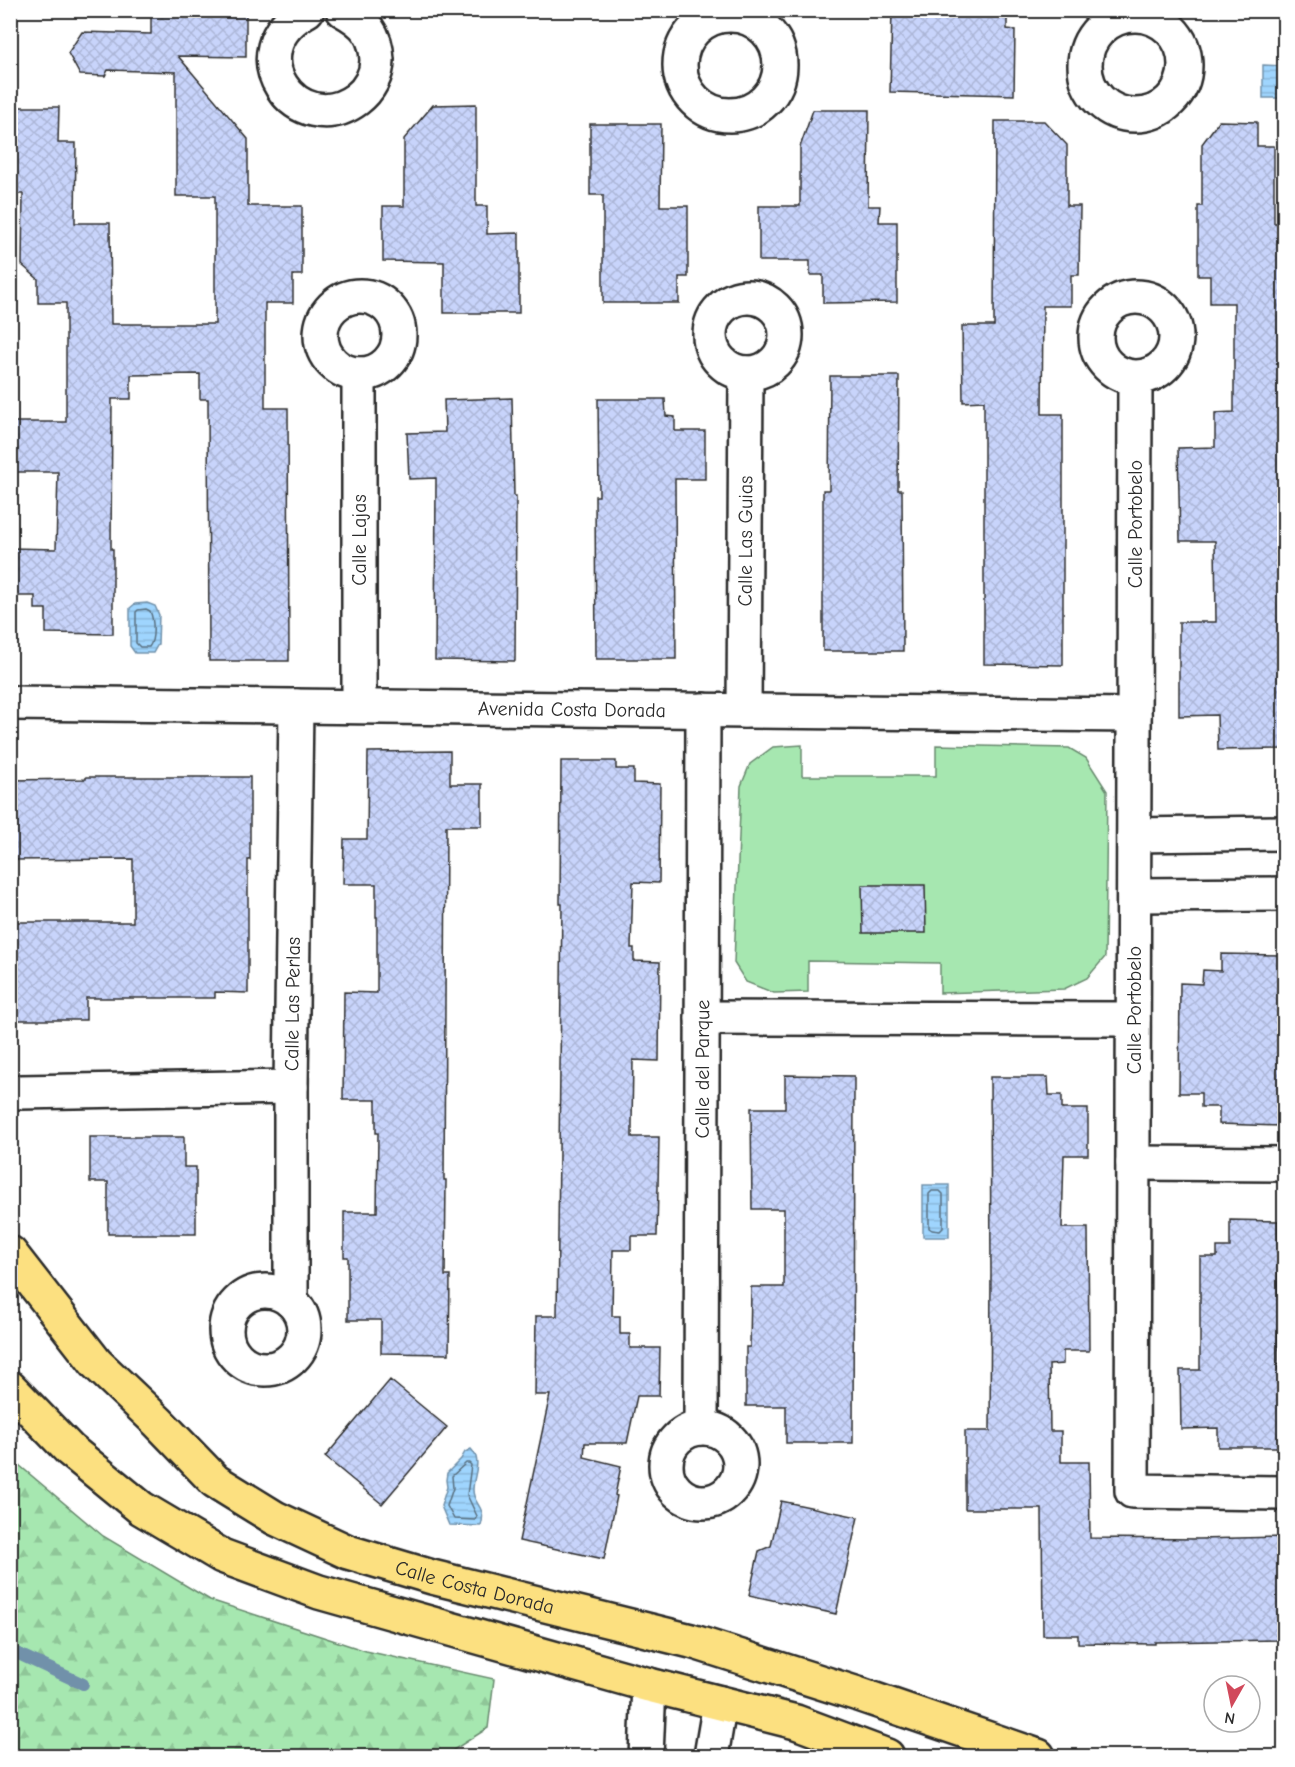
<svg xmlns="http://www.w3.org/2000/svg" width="1295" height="1767" font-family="'Comic Neue',sans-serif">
<defs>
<pattern id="forest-firs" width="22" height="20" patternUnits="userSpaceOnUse" patternTransform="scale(1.5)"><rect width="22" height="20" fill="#a6e7b0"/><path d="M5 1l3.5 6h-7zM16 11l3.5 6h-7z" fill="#8fc698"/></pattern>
<pattern id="water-rules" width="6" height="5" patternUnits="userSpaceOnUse" patternTransform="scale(1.5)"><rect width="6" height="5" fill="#9fd5fe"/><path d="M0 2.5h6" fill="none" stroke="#89b7da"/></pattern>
<pattern id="building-cross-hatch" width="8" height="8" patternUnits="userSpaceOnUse" patternTransform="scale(1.5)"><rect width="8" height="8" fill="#c8d4fb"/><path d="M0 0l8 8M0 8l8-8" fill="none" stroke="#acb6d7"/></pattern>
</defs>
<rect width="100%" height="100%" fill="#fff"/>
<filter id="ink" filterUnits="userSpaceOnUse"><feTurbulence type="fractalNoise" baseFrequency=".0167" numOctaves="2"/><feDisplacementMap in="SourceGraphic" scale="12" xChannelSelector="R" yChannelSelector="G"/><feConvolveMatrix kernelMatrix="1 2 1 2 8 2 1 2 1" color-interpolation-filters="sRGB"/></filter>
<g filter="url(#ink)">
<!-- forest -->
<path fill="url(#forest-firs)" stroke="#68896e" stroke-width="1.5" d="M 10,1453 L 19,1465 L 103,1536 L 210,1600 L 366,1651 L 494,1679 L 488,1728 L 444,1756 L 11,1756 Z"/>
<!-- green -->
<path fill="#a6e7b0" stroke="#68896e" stroke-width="1.5" d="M 802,745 L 802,776 L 936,776 L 936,745 L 1069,748 L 1086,758 L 1107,791 L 1105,957 L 1087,978 L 1064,989 L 940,993 L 940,963 L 808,961 L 808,992 L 774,993 L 746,982 L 734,963 L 741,786 L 750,764 L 773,747 Z"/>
<!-- water -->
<path fill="url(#water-rules)" stroke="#7191aa" stroke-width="1.5" d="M 1263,65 L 1284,66 L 1284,98 L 1263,98 Z
M 147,603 L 155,606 L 159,615 L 158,644 L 153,653 L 135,653 L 130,646 L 130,608 L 135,604 Z
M 923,1185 L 949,1185 L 949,1237 L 923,1237 Z
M 471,1449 C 483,1461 473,1475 473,1490 C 473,1505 487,1506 481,1526 L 449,1525 L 441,1506 L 447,1487 L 446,1480 L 447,1473 L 461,1459 L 465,1452 Z"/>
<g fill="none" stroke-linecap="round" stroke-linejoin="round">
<!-- shore -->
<path stroke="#596f7f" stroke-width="1.5" d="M 146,609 L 150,611 C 154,620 155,639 149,647 L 140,647 L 136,643 L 136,612 L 138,610 Z
M 932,1191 L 940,1191 L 943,1194 L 943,1228 L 940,1231 L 932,1230 L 929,1228 L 929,1194 Z
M 466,1463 L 469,1463 L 471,1465 L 467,1495 L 477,1516 L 475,1520 L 454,1519 L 447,1506 L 453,1488 L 452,1476 Z"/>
<!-- stream -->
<path stroke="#7191aa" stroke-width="12" d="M 10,1650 L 83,1684"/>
</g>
<!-- building -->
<path fill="url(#building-cross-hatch)" stroke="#2b2b2b" stroke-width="1.5" d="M 151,10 L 246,10 L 246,57 L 178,56 L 248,139 L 248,206 L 302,206 L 302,275 L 293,275 L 293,303 L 265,303 L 265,408 L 288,408 L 289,661 L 209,661 L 208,399 L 200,399 L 200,374 L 131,375 L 131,399 L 112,399 L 111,549 L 113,549 L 113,634 L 46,633 L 46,609 L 35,609 L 35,596 L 10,596 L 10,548 L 56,549 L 58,472 L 10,472 L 10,422 L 66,422 L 66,303 L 38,303 L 38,279 L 22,265 L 23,194 L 10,194 L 10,107 L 59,107 L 58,143 L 76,143 L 75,223 L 110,223 L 111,324 L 215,324 L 215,196 L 176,196 L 176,72 L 108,70 L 105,76 L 80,75 L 68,53 L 82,32 L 151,34 Z
M 892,10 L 982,10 L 982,16 L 1007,16 L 1007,29 L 1015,30 L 1014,95 L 890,92 Z
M 476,104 L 476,206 L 487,206 L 487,234 L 519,233 L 519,313 L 444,313 L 444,262 L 383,261 L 383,206 L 404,206 L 404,139 L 433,105 Z
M 813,110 L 869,110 L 868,206 L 880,206 L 879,222 L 897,222 L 897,302 L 823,303 L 823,275 L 810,275 L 810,261 L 759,261 L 759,206 L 800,206 L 800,147 Z
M 995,121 L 1044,121 L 1067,145 L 1067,206 L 1080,206 L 1079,275 L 1071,275 L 1071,306 L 1043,306 L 1042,414 L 1063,414 L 1063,665 L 984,664 L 984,401 L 963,402 L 962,326 L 994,326 Z
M 1219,121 L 1257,122 L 1257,146 L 1274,146 L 1274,223 L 1284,223 L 1284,749 L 1218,750 L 1217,715 L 1179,716 L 1179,622 L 1216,622 L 1215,541 L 1180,541 L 1178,448 L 1215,447 L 1215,413 L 1234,412 L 1234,303 L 1210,303 L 1210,276 L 1198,276 L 1198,206 L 1202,206 L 1202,144 Z
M 590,124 L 661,124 L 660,206 L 688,206 L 688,277 L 679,277 L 679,303 L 603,303 L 603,195 L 590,195 Z
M 830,376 L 899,376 L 898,490 L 902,490 L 903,651 L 823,651 L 823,490 L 829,490 Z
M 512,398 L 514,496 L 516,496 L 515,661 L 435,660 L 436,478 L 409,479 L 407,433 L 445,432 L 444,400 Z
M 598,399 L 665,399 L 666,416 L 675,417 L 675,431 L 705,431 L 705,479 L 675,479 L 676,659 L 596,659 L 595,496 L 599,496 Z
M 450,751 L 450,784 L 482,784 L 482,826 L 446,826 L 444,1180 L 446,1180 L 445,1276 L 450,1276 L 449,1354 L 381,1353 L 381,1320 L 348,1320 L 348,1257 L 344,1257 L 344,1212 L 377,1212 L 378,1133 L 376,1133 L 376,1100 L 343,1100 L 344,992 L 377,993 L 377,917 L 376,917 L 376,884 L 343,884 L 344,839 L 367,839 L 368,752 Z
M 561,761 L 616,761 L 616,769 L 634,769 L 634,783 L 660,784 L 659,883 L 633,882 L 631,948 L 634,948 L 634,961 L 660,962 L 659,1061 L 633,1060 L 632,1123 L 632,1137 L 659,1137 L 657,1236 L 631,1236 L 631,1250 L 613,1250 L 612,1316 L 620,1316 L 620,1334 L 630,1334 L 630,1348 L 660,1348 L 659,1396 L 637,1396 L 627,1443 L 585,1443 L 584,1457 L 621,1466 L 615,1495 L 617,1496 L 604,1559 L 519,1541 L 550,1395 L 535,1395 L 536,1316 L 557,1316 L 562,904 L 560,904 Z
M 86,777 L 250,777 L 250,860 L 248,860 L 248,993 L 215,992 L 215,998 L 86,998 L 86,1020 L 10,1020 L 10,922 L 133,922 L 133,859 L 10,860 L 10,780 L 86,779 Z
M 862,885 L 925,885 L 926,933 L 863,933 Z
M 1221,954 L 1284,955 L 1282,1126 L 1219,1124 L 1219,1107 L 1201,1107 L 1201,1093 L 1179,1093 L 1180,983 L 1202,984 L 1203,970 L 1221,971 Z
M 785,1075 L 854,1076 L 853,1443 L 786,1443 L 786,1406 L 746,1406 L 746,1347 L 750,1347 L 751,1287 L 784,1287 L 784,1209 L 752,1209 L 751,1108 L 785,1108 Z
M 990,1077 L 1048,1077 L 1049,1095 L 1062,1095 L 1062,1109 L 1088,1109 L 1088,1155 L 1064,1155 L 1062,1228 L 1088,1228 L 1089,1351 L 1063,1351 L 1063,1364 L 1049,1365 L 1050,1431 L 1061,1431 L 1061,1462 L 1089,1462 L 1090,1538 L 1199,1539 L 1284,1537 L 1284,1640 L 1155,1642 L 1155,1644 L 1078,1643 L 1078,1635 L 1043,1635 L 1042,1509 L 965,1509 L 965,1431 L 990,1431 L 991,1273 Z
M 90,1137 L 184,1137 L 184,1167 L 196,1167 L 196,1234 L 108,1234 L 108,1182 L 90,1182 Z
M 1230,1220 L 1278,1221 L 1278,1370 L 1283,1370 L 1284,1447 L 1218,1447 L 1218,1428 L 1181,1429 L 1180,1370 L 1200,1370 L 1200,1257 L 1217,1257 L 1217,1247 L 1230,1247 Z
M 390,1380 L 447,1427 L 382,1504 L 325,1457 Z
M 781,1501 L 858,1517 L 836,1614 L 749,1595 L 759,1551 L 771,1546 Z"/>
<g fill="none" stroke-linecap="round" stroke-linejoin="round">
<!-- minor casing -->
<g stroke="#2b2b2b" stroke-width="38">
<g id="minor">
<path d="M 307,10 C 232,51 298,143 357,99 C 369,90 377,75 377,60 C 376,34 365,22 343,10"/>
<circle cx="730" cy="65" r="50"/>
<circle cx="1135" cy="65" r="50"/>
<circle cx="360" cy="335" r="39"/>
<circle cx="1136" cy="337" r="40"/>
<circle cx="748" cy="335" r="38"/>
<path d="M 1135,378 L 1132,1491 L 1284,1493"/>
<path id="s1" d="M 10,703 L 1134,715"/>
<path d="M 359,706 L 359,374"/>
<path id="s2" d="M 744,711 L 746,373"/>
<path d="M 1134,835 L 1284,833"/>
<path d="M 1134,895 L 1284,894"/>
<path d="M 702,1018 L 1133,1019"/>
<path d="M 20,1092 L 291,1087"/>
<path d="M 1133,1163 L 1284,1164"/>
<circle cx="265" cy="1330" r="39"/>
<path id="s3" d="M 291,1301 L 291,1087 L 296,706"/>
<path id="s4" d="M 701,1427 L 703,710"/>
<circle cx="703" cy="1465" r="37"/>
<path d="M 646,1756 L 649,1685"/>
<path d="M 711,1756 L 720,1703"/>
</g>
</g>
<!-- major casing -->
<g stroke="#2b2b2b" stroke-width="38">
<g id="major">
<path id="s5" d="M 10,1253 L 96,1363 L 158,1422 L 215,1481 L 275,1518 L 348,1552 L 432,1577 L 691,1641 L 858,1694 L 1038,1756"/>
<path d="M 10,1388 L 70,1450 L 141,1508 L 222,1556 L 319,1592 L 649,1685 L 796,1722 L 887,1756"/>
</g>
</g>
<!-- minor -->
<use href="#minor" stroke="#fff" stroke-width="33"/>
<!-- major -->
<use href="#major" stroke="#fce080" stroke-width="33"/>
</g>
</g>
<g text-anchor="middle" stroke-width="6" stroke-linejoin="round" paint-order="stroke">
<!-- street labels -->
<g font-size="20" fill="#2b2b2b" stroke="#fff">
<text transform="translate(1135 524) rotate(-90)" y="7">Calle Portobelo</text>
<text transform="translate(359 540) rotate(-90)" y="7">Calle Lajas</text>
<text dy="7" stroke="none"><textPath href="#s2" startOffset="170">Calle Las Guias</textPath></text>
<text dy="7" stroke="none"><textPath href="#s1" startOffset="562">Avenida Costa Dorada</textPath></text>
<text dy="7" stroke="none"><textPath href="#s3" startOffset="297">Calle Las Perlas</textPath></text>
<text transform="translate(1134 1010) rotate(-90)" y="7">Calle Portobelo</text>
<text dy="7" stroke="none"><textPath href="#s4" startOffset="358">Calle del Parque</textPath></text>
<text dy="7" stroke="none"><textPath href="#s5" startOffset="590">Calle Costa Dorada</textPath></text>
</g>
</g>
<!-- margin -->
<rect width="1295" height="1767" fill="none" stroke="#fff" stroke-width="36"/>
<rect x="18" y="18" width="1259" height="1731" fill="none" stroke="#2b2b2b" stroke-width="2" filter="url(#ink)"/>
<!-- north arrow -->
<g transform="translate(1232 1704) rotate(189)"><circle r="28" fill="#ffffff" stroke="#aaaaaa" stroke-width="1.5"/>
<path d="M0-4.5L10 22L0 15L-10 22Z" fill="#d1495b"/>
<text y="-9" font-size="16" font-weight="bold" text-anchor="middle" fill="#2b2b2b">N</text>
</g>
</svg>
